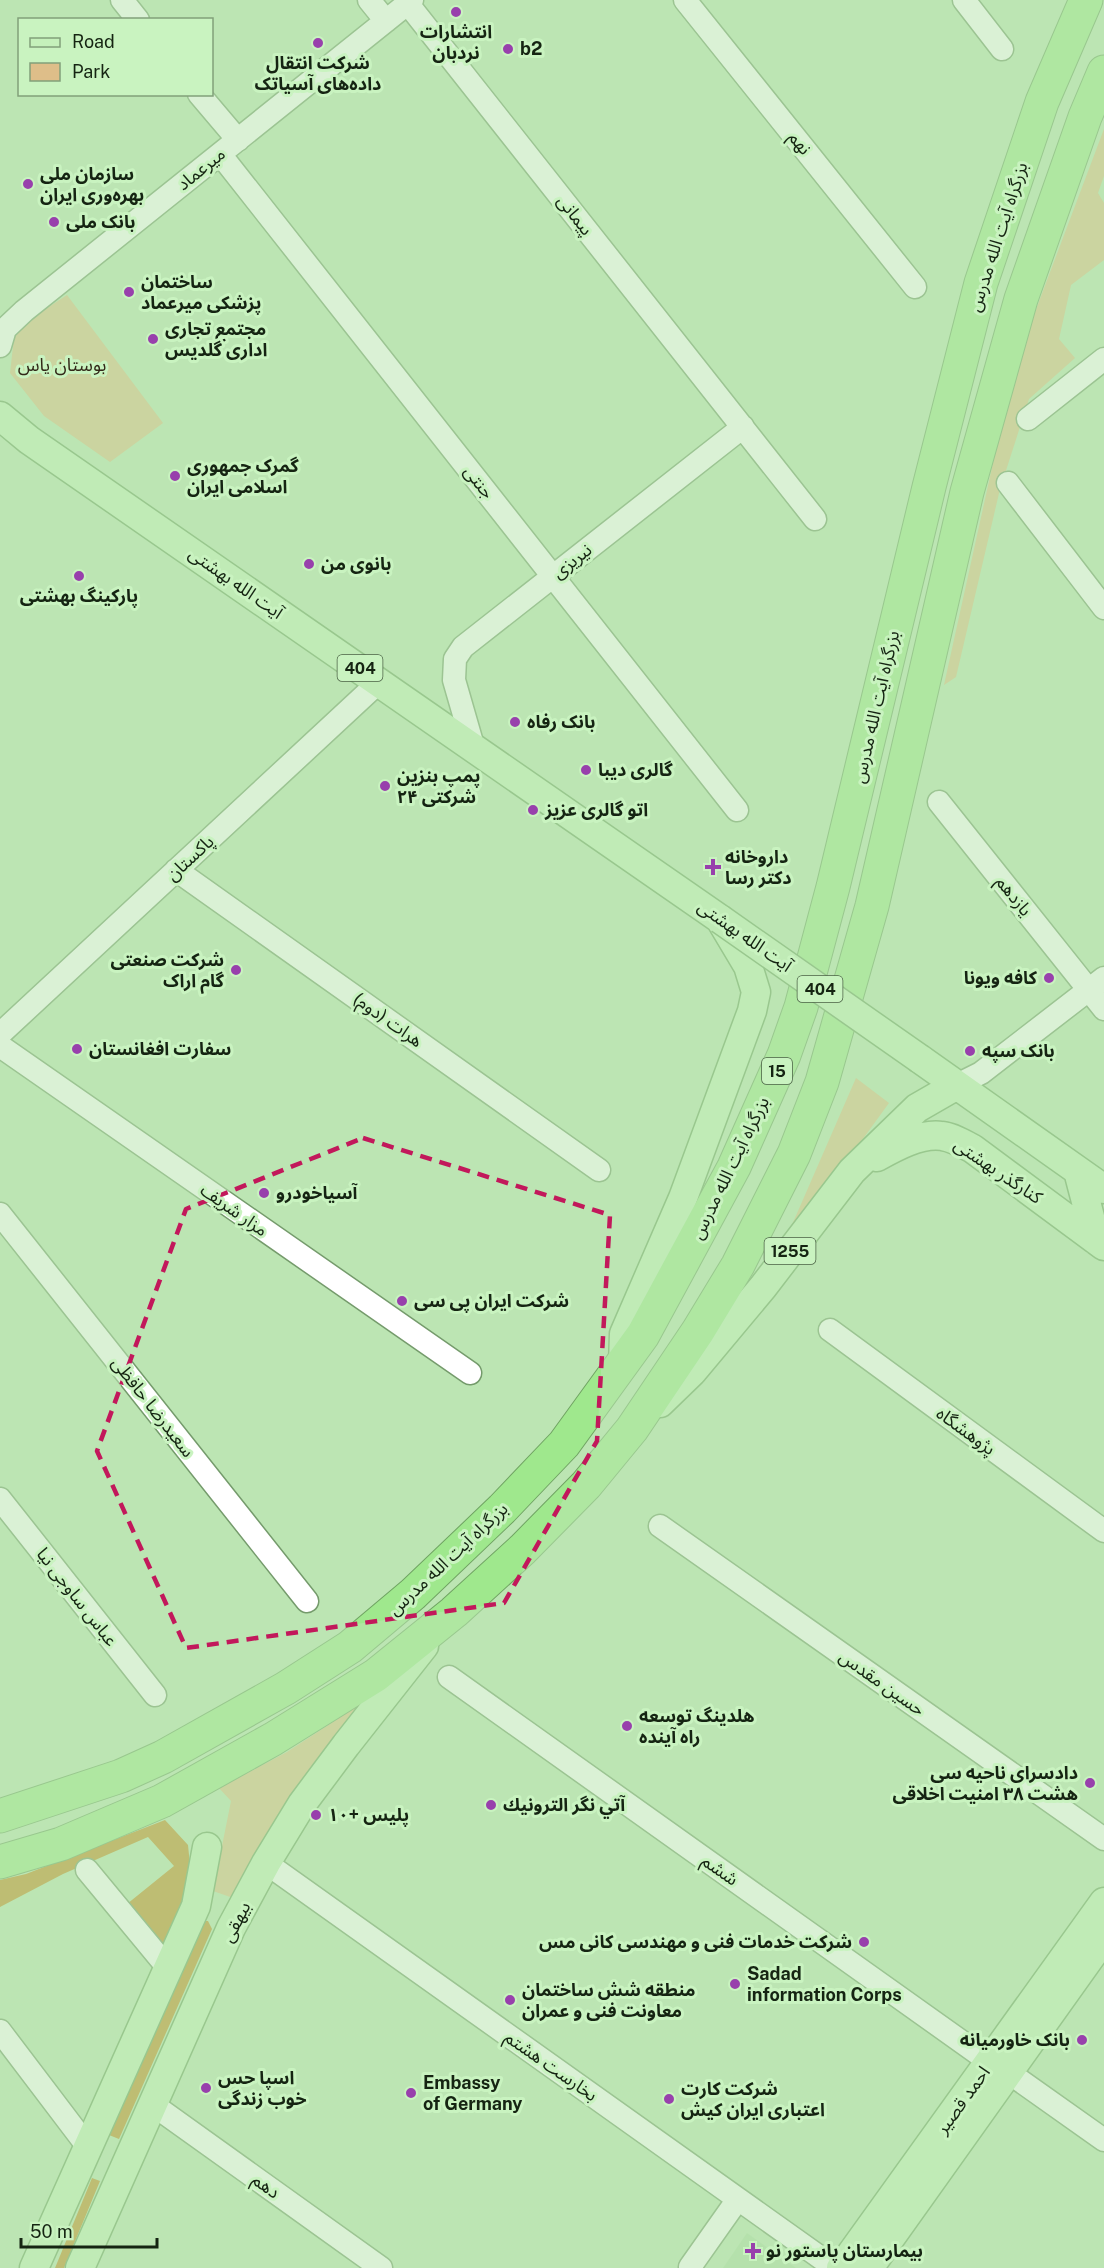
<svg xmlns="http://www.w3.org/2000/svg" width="1104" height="2268" font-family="'Public Sans','Noto Sans Arabic',sans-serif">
<rect width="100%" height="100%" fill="#bce5b3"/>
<!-- built -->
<path fill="#aedca4" d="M 747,2233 L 796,2268 L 723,2268 Z"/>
<!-- green -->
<path fill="#debe89" d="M 1104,129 L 1104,176 L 1098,193 L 1104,203 L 1104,260 L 1071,285 L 1059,339 L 1075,358 L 1029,399 L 1000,489 L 956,677 L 944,685 L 1014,368 Z
M 67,295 L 163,423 L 110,462 L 44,416 L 10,373 L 15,329 Z
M 856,1078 L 889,1103 L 790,1239 L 788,1234 Z
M 379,1692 L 239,1900 L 213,1891 L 231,1801 L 219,1788 L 287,1752 Z"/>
<!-- forest -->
<path fill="#c08d26" d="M 165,1820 L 188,1845 L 191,1875 L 186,1905 L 167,1950 L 127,1904 L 174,1866 L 148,1837 L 63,1874 L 0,1907 L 0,1880 L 26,1874 Z
M 201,1921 L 208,1921 L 212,1929 L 119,2139 L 109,2135 Z
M 92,2178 L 100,2181 L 64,2268 L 55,2268 Z"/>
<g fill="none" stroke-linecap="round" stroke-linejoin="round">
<!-- minor casing -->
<g stroke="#759b6c" stroke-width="25">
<path id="minor" d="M 122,0 L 138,20
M 369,0 L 386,21
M 685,0 L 915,287
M 964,0 L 1002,49
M 408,4 L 815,519
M 199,94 L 238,140
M 220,154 L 737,810
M 0,346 L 5,329 L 24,311 L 412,0
M 1028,419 L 1104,359
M 1008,483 L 1104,608
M 473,746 L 454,680 L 455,659 L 463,647 L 743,427
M 939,802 L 1104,1009
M 176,870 L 599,1170
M 0,1034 L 379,682
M 0,1046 L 470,1373
M 957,1085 L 981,1073 L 1104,978
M 0,1214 L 307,1601
M 830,1330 L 1104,1531
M 0,1499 L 155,1695
M 660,1526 L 1104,1839
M 449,1677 L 990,2062
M 266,1863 L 835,2268
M 87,1870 L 168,1968
M 0,2031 L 88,2147
M 1008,2072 L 1104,2140
M 152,2104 L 381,2268
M 690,2267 L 738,2199"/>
</g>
<!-- major casing -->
<g stroke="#6fa362" stroke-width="31">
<path id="major" d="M 0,416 L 29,440 L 720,919 L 748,966 L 756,992 L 752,1011 L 683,1198 L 624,1334 L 623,1365
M 920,1059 L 1104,1189
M 877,1157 C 895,1147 920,1133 942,1136 C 952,1137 964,1144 973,1149 L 1104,1246
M 1078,1171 L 1096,1240
M 660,1403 L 692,1372 L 763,1287 L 852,1171 L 917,1108 L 957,1085
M 34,2268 L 196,1906 L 207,1847
M 80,2268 L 231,1928 L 266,1863 L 302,1804 L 346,1745 L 424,1646
M 841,2268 L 1104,1902
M 869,2268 L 1104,1938"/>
</g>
<!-- highway casing -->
<g stroke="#6fa362" stroke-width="35">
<path id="highway" d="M 0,1816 L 121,1776 L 163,1757 L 286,1688 L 350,1647 L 413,1594 L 502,1509 L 564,1444 L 643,1335 L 734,1167 L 784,1055 L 801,1007 L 833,887 L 929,487 L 981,283 L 1042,102 L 1086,0
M 0,1862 L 61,1844 L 162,1801 L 273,1739 L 376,1675 L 454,1612 L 523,1549 L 586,1485 L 632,1429 L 698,1331 L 738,1265 L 794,1154 L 822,1082 L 872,906 L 967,492 L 1021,299 L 1085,117 L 1104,72"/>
</g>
<!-- minor -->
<use href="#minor" stroke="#fff" stroke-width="22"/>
<!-- major -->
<use href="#major" stroke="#c5f1bb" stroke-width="28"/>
<!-- highway -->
<use href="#highway" stroke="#9fe88d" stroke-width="33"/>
<!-- major-bridge casing -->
<g stroke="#6fa362" stroke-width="31" stroke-linecap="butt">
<path id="major-bridge" d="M 720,919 L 920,1059"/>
</g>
<!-- major-bridge -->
<use href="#major-bridge" stroke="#c5f1bb" stroke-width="28"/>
</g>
<!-- marked area -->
<path d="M0 0H1104V2268H0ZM 363,1138 L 610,1215 L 597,1441 L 504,1603 L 186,1648 L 97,1451 L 186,1209 Z" fill="#bce5b3" fill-opacity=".55" fill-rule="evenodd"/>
<path fill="none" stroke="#c2185b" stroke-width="4.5" stroke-dasharray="12 8" stroke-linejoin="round" d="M 363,1138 L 610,1215 L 597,1441 L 504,1603 L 186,1648 L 97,1451 L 186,1209 Z"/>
<!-- markers -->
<g fill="#9840ac" stroke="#c9f3c0" stroke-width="2">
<circle cx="456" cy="12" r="6"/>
<circle cx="318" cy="43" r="6"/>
<circle cx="508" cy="49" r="6"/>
<circle cx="28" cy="184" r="6"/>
<circle cx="54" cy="222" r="6"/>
<circle cx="129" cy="292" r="6"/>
<circle cx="153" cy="339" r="6"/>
<circle cx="175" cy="476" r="6"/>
<circle cx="309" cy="564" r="6"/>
<circle cx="79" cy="576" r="6"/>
<circle cx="515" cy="722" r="6"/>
<circle cx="586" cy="770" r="6"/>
<circle cx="385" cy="786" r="6"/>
<circle cx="533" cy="810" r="6"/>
<path d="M710 858h6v6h6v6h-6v6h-6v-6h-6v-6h6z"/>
<circle cx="236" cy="970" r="6"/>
<circle cx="1049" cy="978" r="6"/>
<circle cx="77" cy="1049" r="6"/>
<circle cx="970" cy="1051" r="6"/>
<circle cx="264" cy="1193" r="6"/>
<circle cx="402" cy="1301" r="6"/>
<circle cx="627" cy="1726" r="6"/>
<circle cx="1090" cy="1783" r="6"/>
<circle cx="491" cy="1805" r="6"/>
<circle cx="316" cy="1815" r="6"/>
<circle cx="864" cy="1942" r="6"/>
<circle cx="735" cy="1984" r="6"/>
<circle cx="510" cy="2000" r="6"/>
<circle cx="1082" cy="2040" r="6"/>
<circle cx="206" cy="2088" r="6"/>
<circle cx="411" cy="2093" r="6"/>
<circle cx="669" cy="2099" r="6"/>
<path d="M750 2242h6v6h6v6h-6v6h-6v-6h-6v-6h6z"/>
</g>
<g text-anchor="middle" stroke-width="6" stroke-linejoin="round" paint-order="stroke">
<!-- shield labels -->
<g fill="#c9f3c0" stroke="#4b6246" stroke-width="1.5">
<rect x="337.5" y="655" width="45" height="26" rx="4.5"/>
<rect x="797.5" y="976" width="45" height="26" rx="4.5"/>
<rect x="762" y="1058" width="30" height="26" rx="4.5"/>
<rect x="764.5" y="1238" width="51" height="26" rx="4.5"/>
</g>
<g font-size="16" font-weight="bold" fill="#152412">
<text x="360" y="674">404</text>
<text x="820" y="995">404</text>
<text x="777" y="1077">15</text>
<text x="790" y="1257">1255</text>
</g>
<!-- poi labels -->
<g font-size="18" font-weight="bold" fill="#152412" stroke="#c9f3c0" text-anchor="start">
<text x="456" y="38" text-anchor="middle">انتشارات<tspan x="456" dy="21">نردبان</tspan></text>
<text x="520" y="55">b2</text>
<text x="318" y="69" text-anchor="middle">شرکت انتقال<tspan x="318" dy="21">داده‌های آسیاتک</tspan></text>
<text x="40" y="180">سازمان ملی<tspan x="40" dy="21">بهره‌وری ایران</tspan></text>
<text x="66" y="228">بانک ملی</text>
<text x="141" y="288">ساختمان<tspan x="141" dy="21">پزشکی میرعماد</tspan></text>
<text x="165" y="335">مجتمع تجاری<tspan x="165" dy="21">اداری گلدیس</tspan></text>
<text x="187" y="472">گمرک جمهوری<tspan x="187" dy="21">اسلامی ایران</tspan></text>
<text x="321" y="570">بانوی من</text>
<text x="79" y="602" text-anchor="middle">پارکینگ بهشتی</text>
<text x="527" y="728">بانک رفاه</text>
<text x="598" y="776">گالری دیبا</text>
<text x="397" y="782">پمپ بنزین<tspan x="397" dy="21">شرکتی ۲۴</tspan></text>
<text x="545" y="816">اتو گالری عزیز</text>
<text x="725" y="863">داروخانه<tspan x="725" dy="21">دکتر رسا</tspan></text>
<text x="224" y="966" text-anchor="end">شرکت صنعتی<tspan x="224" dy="21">گام اراک</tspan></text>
<text x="1037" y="984" text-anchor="end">کافه ویونا</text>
<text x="89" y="1055">سفارت افغانستان</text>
<text x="982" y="1057">بانک سپه</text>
<text x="276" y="1199">آسیاخودرو</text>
<text x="414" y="1307">شرکت ایران پی سی</text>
<text x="639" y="1722">هلدینگ توسعه<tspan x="639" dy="21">راه آینده</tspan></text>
<text x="1078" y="1779" text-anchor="end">دادسرای ناحیه سی<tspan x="1078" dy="21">هشت ۳۸ امنیت اخلاقی</tspan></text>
<text x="503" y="1811">آتي نگر الترونيك</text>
<text x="328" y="1821">پلیس +۱٠</text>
<text x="852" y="1948" text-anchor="end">شرکت خدمات فنی و مهندسی کانی مس</text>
<text x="747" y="1980">Sadad<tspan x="747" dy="21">information Corps</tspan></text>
<text x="522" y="1996">منطقه شش ساختمان<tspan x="522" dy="21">معاونت فنی و عمران</tspan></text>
<text x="1070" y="2046" text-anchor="end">بانک خاورمیانه</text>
<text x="218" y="2084">اسپا حس<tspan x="218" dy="21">خوب زندگی</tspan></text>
<text x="423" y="2089">Embassy<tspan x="423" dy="21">of Germany</tspan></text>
<text x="681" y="2095">شرکت کارت<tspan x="681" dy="21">اعتباری ایران کیش</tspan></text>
<text x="766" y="2257">بیمارستان پاستور نو</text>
</g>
<!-- street labels -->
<g font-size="18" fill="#152412" stroke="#c9f3c0">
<text transform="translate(800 143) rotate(51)" y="6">نهم</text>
<text transform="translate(201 169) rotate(-39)" y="6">میرعماد</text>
<text transform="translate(575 215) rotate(52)" y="6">پیمانی</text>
<text transform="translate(998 237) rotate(-72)" y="6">بزرگراه آیت الله مدرس</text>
<text transform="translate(479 482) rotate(52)" y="6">جنتی</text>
<text transform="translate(572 561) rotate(-38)" y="6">نیریزی</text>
<text transform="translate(236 583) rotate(35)" y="6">آیت الله بهشتی</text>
<text transform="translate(876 707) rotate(-77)" y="6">بزرگراه آیت الله مدرس</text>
<text transform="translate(190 858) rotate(-43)" y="6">پاکستان</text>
<text transform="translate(1014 896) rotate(51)" y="6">یازدهم</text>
<text transform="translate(745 936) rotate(35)" y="6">آیت الله بهشتی</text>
<text transform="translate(388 1020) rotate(35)" y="6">هرات (دوم)</text>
<text transform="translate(730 1168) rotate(-64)" y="6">بزرگراه آیت الله مدرس</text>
<text transform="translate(998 1171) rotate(34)" y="6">کنارگذر بهشتی</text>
<text transform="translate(234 1210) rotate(35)" y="6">مزار شریف</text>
<text transform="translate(153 1407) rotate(52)" y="6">سعیدرضا حافظی</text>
<text transform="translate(966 1431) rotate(36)" y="6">پژوهشگاه</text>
<text transform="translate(448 1559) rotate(-43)" y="6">بزرگراه آیت الله مدرس</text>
<text transform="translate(77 1597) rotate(52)" y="6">عباس ساوجی نیا</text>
<text transform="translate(882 1683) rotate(35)" y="6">حسین مقدس</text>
<text transform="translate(720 1870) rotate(35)" y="6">ششم</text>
<text transform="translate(236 1922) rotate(-63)" y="6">بیهقی</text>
<text transform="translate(551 2066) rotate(35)" y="6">بخارست هشتم</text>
<text transform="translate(963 2100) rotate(-54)" y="6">احمد قصیر</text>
<text transform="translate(266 2186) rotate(36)" y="6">دهم</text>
</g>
<!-- park labels -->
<g font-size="18" fill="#322818" stroke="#c9f3c0">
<text x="62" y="371">بوستان یاس</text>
</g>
</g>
<!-- legend -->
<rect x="18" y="18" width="195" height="78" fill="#c9f3c0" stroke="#81a07a" stroke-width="1.5"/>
<rect x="30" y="38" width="30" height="9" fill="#c5f1bb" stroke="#81a07a" stroke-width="1.5"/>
<text x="72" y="48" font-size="18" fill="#152412">Road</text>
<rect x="30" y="63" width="30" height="18" fill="#debe89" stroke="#81a07a" stroke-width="1.5"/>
<text x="72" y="78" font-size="18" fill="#152412">Park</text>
<!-- scale -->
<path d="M21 2238v9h136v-9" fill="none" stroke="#152412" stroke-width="3"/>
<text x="30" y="2238" font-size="18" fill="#152412" stroke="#c9f3c0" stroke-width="4.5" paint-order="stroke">50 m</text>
</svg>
